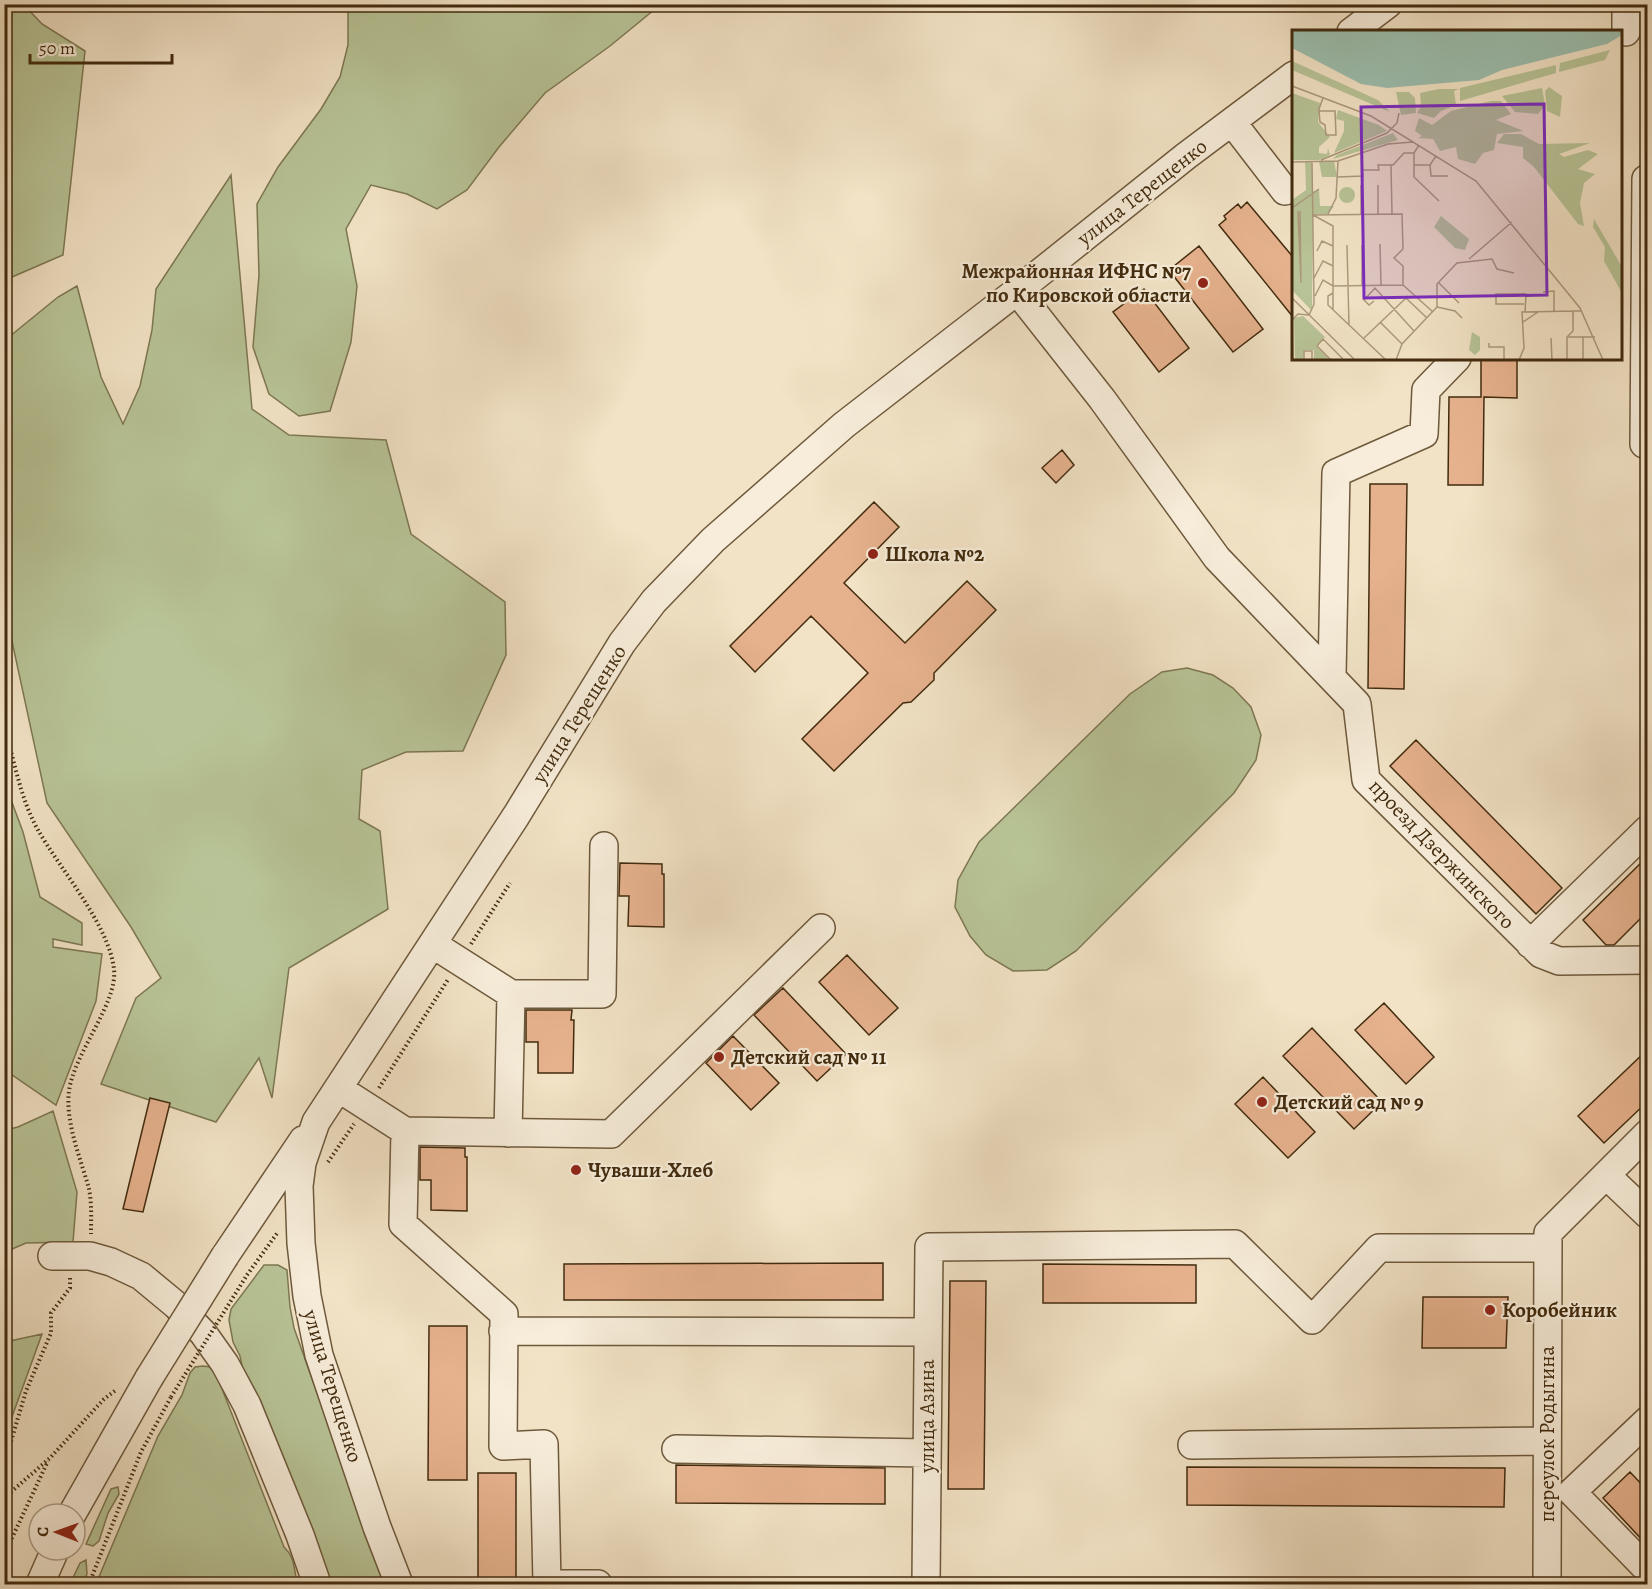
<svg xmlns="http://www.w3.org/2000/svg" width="1652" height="1589" font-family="Alegreya,serif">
<rect width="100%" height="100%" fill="#f2e3c6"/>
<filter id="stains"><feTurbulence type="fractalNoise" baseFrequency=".00333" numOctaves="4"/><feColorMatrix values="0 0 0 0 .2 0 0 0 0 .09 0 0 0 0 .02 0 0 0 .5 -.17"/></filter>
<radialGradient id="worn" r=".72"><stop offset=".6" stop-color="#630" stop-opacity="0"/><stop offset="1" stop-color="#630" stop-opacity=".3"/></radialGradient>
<!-- green -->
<path fill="#b8c497" stroke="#7d7852" stroke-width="1.5" d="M 5,4 L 24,5 L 42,24 L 85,51 L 63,255 L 5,280 Z
M 348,5 L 660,5 L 610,46 L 545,93 L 499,147 L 467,190 L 437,209 L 407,194 L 371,185 L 346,229 L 357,286 L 351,342 L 330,411 L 299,416 L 269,394 L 253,347 L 259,275 L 257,204 L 278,167 L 321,109 L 340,77 L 348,45 Z
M 231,175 L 252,409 L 289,435 L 386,440 L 411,534 L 505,602 L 506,655 L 463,751 L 406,752 L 362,770 L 359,819 L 380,831 L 388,909 L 289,968 L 272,1098 L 259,1058 L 216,1122 L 101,1084 L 136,998 L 161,978 L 131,927 L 47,803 L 5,609 L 4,341 L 58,297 L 77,286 L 101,377 L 123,424 L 140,386 L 152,330 L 156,289 Z
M 1187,668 L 1213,675 L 1233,688 L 1251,707 L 1261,735 L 1256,760 L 1234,793 L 1076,951 L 1047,970 L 1013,971 L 986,955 L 970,936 L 955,907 L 958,880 L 979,842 L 1130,694 L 1162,672 Z
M 4,781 L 23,832 L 40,897 L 82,923 L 82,945 L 53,939 L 53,947 L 102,954 L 96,1001 L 56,1105 L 5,1070 Z
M 53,1111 L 77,1192 L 73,1242 L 26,1243 L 5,1252 L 5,1130 L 18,1127 Z
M 264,1265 L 278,1265 L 287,1270 L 290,1307 L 294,1328 L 385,1584 L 331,1584 L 243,1371 L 240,1356 L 233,1342 L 229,1320 L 231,1309 Z
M 42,1334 L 5,1436 L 5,1348 L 10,1341 Z
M 203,1366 L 211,1367 L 217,1376 L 284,1547 C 296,1558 293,1570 298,1584 L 96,1584 L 158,1436 L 182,1395 L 190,1373 L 195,1367 Z
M 118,1487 L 119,1494 L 108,1513 L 99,1541 L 93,1546 L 86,1544 L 111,1489 Z
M 86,1560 L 87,1574 L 82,1584 L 70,1584 L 80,1563 Z"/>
<!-- building -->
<path fill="#e6b28e" stroke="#422b0e" stroke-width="1.5" d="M 1247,202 L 1293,257 L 1293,317 L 1219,225 L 1226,219 L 1224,216 L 1238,204 L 1241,208 Z
M 1199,246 L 1263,329 L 1233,352 L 1169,270 Z
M 1144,289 L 1189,348 L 1159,372 L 1113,312 Z
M 1481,358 L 1517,358 L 1517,398 L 1484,397 L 1483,485 L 1448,485 L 1449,397 L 1481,397 Z
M 1062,450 L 1074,465 L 1056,483 L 1042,468 Z
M 1370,484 L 1407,484 L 1404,689 L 1368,688 Z
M 874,502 L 899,527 L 844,583 L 905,643 L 967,581 L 996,610 L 934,673 L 934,680 L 911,702 L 903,703 L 834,771 L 802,739 L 868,673 L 811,616 L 755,672 L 730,646 Z
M 1416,740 L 1562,888 L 1536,914 L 1390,766 Z
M 1647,857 L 1647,912 L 1614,945 L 1606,945 L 1583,920 Z
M 620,863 L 662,864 L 662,874 L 664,874 L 664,927 L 628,926 L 629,896 L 619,896 Z
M 847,955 L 898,1008 L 869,1035 L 819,982 Z
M 783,988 L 846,1054 L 817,1081 L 754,1015 Z
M 1384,1003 L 1434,1057 L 1406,1084 L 1355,1030 Z
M 526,1010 L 572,1010 L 571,1020 L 574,1020 L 573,1073 L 538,1073 L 538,1042 L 526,1042 Z
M 1312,1028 L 1382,1102 L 1354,1129 L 1283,1056 Z
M 733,1036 L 779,1083 L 751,1110 L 706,1063 Z
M 1647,1050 L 1647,1102 L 1604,1143 L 1578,1116 Z
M 1263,1077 L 1315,1132 L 1288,1158 L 1235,1104 Z
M 150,1098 L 170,1103 L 143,1212 L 123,1209 Z
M 420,1147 L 465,1148 L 465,1157 L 467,1157 L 467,1211 L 431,1210 L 431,1180 L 420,1180 Z
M 883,1263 L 883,1300 L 564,1300 L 564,1264 Z
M 1043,1264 L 1196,1265 L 1196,1303 L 1043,1303 Z
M 950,1281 L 986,1281 L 984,1489 L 948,1489 Z
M 1423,1297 L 1508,1297 L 1506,1348 L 1422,1348 Z
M 429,1326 L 467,1326 L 467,1480 L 428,1480 Z
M 676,1465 L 885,1468 L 885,1504 L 676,1503 Z
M 1187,1467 L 1505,1468 L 1504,1507 L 1187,1505 Z
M 1630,1472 L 1647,1490 L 1647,1545 L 1603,1498 Z
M 478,1473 L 516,1473 L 516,1584 L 478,1584 Z"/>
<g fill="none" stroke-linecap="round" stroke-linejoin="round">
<!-- minor casing -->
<g stroke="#6e593c" stroke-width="30">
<path id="minor" d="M 1351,32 L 1388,4
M 1626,32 L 1626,4
M 1232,122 L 1285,191
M 1648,179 L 1646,179 L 1644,444 L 1648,444
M 1017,291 L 1102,399 L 1217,558 L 1357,704 L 1366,780 L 1541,954 L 1559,961 L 1648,960
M 1332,676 L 1336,473 L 1424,434 L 1426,390 L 1457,358
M 1530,944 L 1648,829
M 434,945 L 511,994 L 508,1133
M 511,994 L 602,994 L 604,846
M 338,1088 L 405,1131 L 611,1134 L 821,928
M 405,1131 L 403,1224 L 504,1314 L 503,1446 L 544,1444 L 547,1584 L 598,1584
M 1606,1175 L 1648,1215
M 52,1256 L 90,1256 L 111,1262 L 141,1276 L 176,1305 L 203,1333 L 225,1364 L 247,1405 L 300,1535 L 317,1584
M 225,1256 L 303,1140
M 503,1331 L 928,1332
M 1648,1420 L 1572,1492 L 1648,1570
M 1192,1445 L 1547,1441
M 676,1449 L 927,1453
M 72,1514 L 149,1378
M 40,1584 L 55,1550
M 399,1584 L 377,1527 L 319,1355 L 307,1296 L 301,1243 L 299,1186 L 302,1163 L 316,1122 L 516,816 L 622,643 L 654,601 L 713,540 L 844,425 L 1017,291 L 1186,156 L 1294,75
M 926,1584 L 929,1247 L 1235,1244 L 1312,1320 L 1379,1248 L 1548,1248
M 1547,1584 L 1548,1233 L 1648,1133"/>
</g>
<!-- path -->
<path stroke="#422b0e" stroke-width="4" stroke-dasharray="1.5 3" stroke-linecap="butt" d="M 4,727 C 15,762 20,798 38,830 C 60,869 109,925 114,969 C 118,1003 74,1053 69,1091 C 65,1123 81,1159 89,1189 C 92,1204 91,1219 91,1234
M 471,944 L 510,883
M 379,1088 L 449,978
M 328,1162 L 354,1124
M 247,1275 L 278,1232
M 4,1472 L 9,1448 L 26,1391 L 51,1333 L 51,1313 L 70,1288 L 70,1277
M 4,1498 L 50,1458 L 104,1399 L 116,1390
M 4,1555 L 48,1461
M 89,1584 L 141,1452 L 171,1397"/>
<!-- minor -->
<use href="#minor" stroke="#f7edda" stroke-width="27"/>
<!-- minor-bridge casing -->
<g stroke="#6e593c" stroke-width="30" stroke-linecap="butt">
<path id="minor-bridge" d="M 149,1378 L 225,1256"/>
</g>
<!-- path-bridge -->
<path stroke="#422b0e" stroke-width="4" stroke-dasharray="1.5 3" stroke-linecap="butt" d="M 171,1397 L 247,1275"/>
<!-- minor-bridge -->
<use href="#minor-bridge" stroke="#f7edda" stroke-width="27"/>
</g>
<!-- markers -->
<g fill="#8f2418" stroke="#f7edda" stroke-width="2">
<circle cx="1203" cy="283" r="6"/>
<circle cx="873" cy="554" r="6"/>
<circle cx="719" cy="1057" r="6"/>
<circle cx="1262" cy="1102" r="6"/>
<circle cx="576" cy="1170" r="6"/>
<circle cx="1490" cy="1310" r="6"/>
</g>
<g text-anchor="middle" stroke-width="4.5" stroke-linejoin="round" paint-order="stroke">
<!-- street labels -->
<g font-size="21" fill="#422b0e" stroke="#f7edda">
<text transform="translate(1142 192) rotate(-38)" y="7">улица Терещенко</text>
<text transform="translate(579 714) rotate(-58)" y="7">улица Терещенко</text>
<text transform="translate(1442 854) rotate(46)" y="7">проезд Дзержинского</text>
<text transform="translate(333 1386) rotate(73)" y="7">улица Терещенко</text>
<text transform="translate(927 1416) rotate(-90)" y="7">улица Азина</text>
<text transform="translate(1547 1434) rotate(-90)" y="7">переулок Родыгина</text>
</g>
<!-- poi labels -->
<g font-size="21" font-weight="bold" fill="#422b0e" stroke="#f7edda" text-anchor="start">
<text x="1191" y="278" text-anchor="end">Межрайонная ИФНС №7<tspan x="1191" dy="24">по Кировской области</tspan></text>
<text x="885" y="561">Школа №2</text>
<text x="731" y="1064">Детский сад № 11</text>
<text x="1274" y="1109">Детский сад № 9</text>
<text x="588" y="1177">Чуваши-Хлеб</text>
<text x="1502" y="1317">Коробейник</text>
</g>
</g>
<!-- overview -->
<g transform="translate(1292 30)">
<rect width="330" height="330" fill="#f2e3c6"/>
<path d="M 318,20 L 313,30 L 267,42 L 268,33 ZM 0,31 L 86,70 L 98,82 L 0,40 ZM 264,35 L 264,43 L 168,71 L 168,58 ZM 257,57 L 270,66 L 268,87 L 255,81 L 253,61 ZM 250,58 L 253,75 L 246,84 L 223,82 L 210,66 ZM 147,59 L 167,59 L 162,61 L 164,75 L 149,81 L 142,88 L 125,83 L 129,76 L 128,63 ZM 104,62 L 117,62 L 123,68 L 124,83 L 109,85 ZM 0,63 L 28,73 L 26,92 L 38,107 L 27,117 L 27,123 L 35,124 L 36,118 L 38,125 L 27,130 L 0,130 ZM 199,71 L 209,71 L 219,84 L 204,90 L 232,101 L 205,104 L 202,120 L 191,123 L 183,134 L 166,129 L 164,117 L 148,121 L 141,109 L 126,108 L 130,106 L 123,101 L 127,88 L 140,95 L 159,81 ZM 46,80 L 87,95 L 95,101 L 42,123 L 52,101 L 52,91 L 44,89 ZM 101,103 L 106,110 L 41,129 L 45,125 ZM 212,104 L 229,104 L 247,114 L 298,113 L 267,124 L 272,127 L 296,120 L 306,124 L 286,139 L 303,144 L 292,153 L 288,173 L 292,196 L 286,194 L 242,137 L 231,128 L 231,117 L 205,113 ZM 13,131 L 20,131 L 20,162 L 27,159 L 28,176 L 42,176 L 36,184 L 21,185 L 20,281 L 0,260 L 0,170 L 14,160 ZM 27,131 L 42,131 L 45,147 L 30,147 ZM47 165a8 8 0 1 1 16 0a8 8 0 1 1-16 0ZM 149,186 L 177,209 L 173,220 L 163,218 L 142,197 ZM 302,189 L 330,237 L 330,263 L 312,231 L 313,217 L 301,197 ZM 11,286 L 33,307 L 24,316 L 38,330 L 22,330 L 22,320 L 12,320 L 11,330 L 3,330 L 2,288 ZM 180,302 L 188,307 L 188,320 L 183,325 L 177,320 Z" fill="#b8c497"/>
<path d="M 0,0 L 330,0 L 330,5 L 315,14 L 210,40 L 187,50 L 95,58 L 69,54 L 0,18 Z" fill="#9cbfaf"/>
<path fill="none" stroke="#ac997c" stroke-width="1.5" d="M 0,56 L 79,86 L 184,151 L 288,278 L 311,330M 27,81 L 43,81 L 44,105 L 34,105 L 33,95 L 28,92 L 27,81 L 27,79 L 31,68M 127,115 L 122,123 L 122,147 L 147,171M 29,130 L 95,103 L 105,93 L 107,83M 0,132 L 46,131 L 96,114 L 121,112M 99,135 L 100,184M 122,135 L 138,135 L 144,126M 138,135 L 139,146 L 156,146M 46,147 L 71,146 L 70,140 L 87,140 L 86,135 L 101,135 L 112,123 L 122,123M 69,155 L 69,184M 86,155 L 86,184M 0,178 L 27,159M 6,181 L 9,253 L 8,181M 36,184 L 44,168 L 46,131M 21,185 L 110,184 L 111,219 L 102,228 L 111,236 L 111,255M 21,185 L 41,196 L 41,280M 88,214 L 89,255M 55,215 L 57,295M 70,215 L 70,256M 25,221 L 30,211 L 41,216M 177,229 L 220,192M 22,248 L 31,231 L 41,236M 146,252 L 167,273M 111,255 L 141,282M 251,262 L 262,261 L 262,282M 41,263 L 36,266 L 36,275 L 94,330M 23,266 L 31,250 L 41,256 L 111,255M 116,266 L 114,268 L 135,288M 0,268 L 63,330M 82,271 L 77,275 L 72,270 L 83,258 L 122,301M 232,274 L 204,274 L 204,264 L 234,264 L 233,282M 145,277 L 163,281 L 170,288M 17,285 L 22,274 L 20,131M 0,287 L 1,330M 0,290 L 6,284 L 17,285M 88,292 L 110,314M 231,292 L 246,282M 275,307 L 303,307M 291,307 L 291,330M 72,308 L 114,268M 259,308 L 260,330M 197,313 L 197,317 L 212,317 L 212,330M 12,330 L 12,321 L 20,321 L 20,330M 39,330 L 25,316 L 31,309 L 51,329M 104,330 L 110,314 L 145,277 L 145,254 L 165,233 L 200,229 L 205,239 L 222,243M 227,330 L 232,318 L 230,282 L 281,281M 275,330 L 275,307 L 281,301 L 281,281 L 290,281"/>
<path fill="#7b2cbf" fill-opacity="0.15" stroke="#7b2cbf" stroke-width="3" d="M 252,74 L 255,265 L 72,268 L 69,77 Z"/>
<rect width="330" height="330" fill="none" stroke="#422b0e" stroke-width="3"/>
</g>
<!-- margin -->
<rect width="1652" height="1589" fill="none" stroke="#f2e3c6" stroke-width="24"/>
<rect x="6" y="6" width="1640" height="1577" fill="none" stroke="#422b0e" stroke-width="3"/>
<rect x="12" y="12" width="1628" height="1565" fill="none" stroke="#422b0e" stroke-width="1.5"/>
<!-- north arrow -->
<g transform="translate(57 1532) rotate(271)"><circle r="28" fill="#f7edda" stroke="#af9f88" stroke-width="1.5"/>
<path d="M0-4.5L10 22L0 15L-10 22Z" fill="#8f2418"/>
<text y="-9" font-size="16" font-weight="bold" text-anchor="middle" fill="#422b0e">С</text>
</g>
<!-- scale -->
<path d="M30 54v9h142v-9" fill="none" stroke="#422b0e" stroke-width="3"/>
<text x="39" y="54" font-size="18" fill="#422b0e" stroke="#f7edda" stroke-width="4.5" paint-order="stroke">50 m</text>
<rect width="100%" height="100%" filter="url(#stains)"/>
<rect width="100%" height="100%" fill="url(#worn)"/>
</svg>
